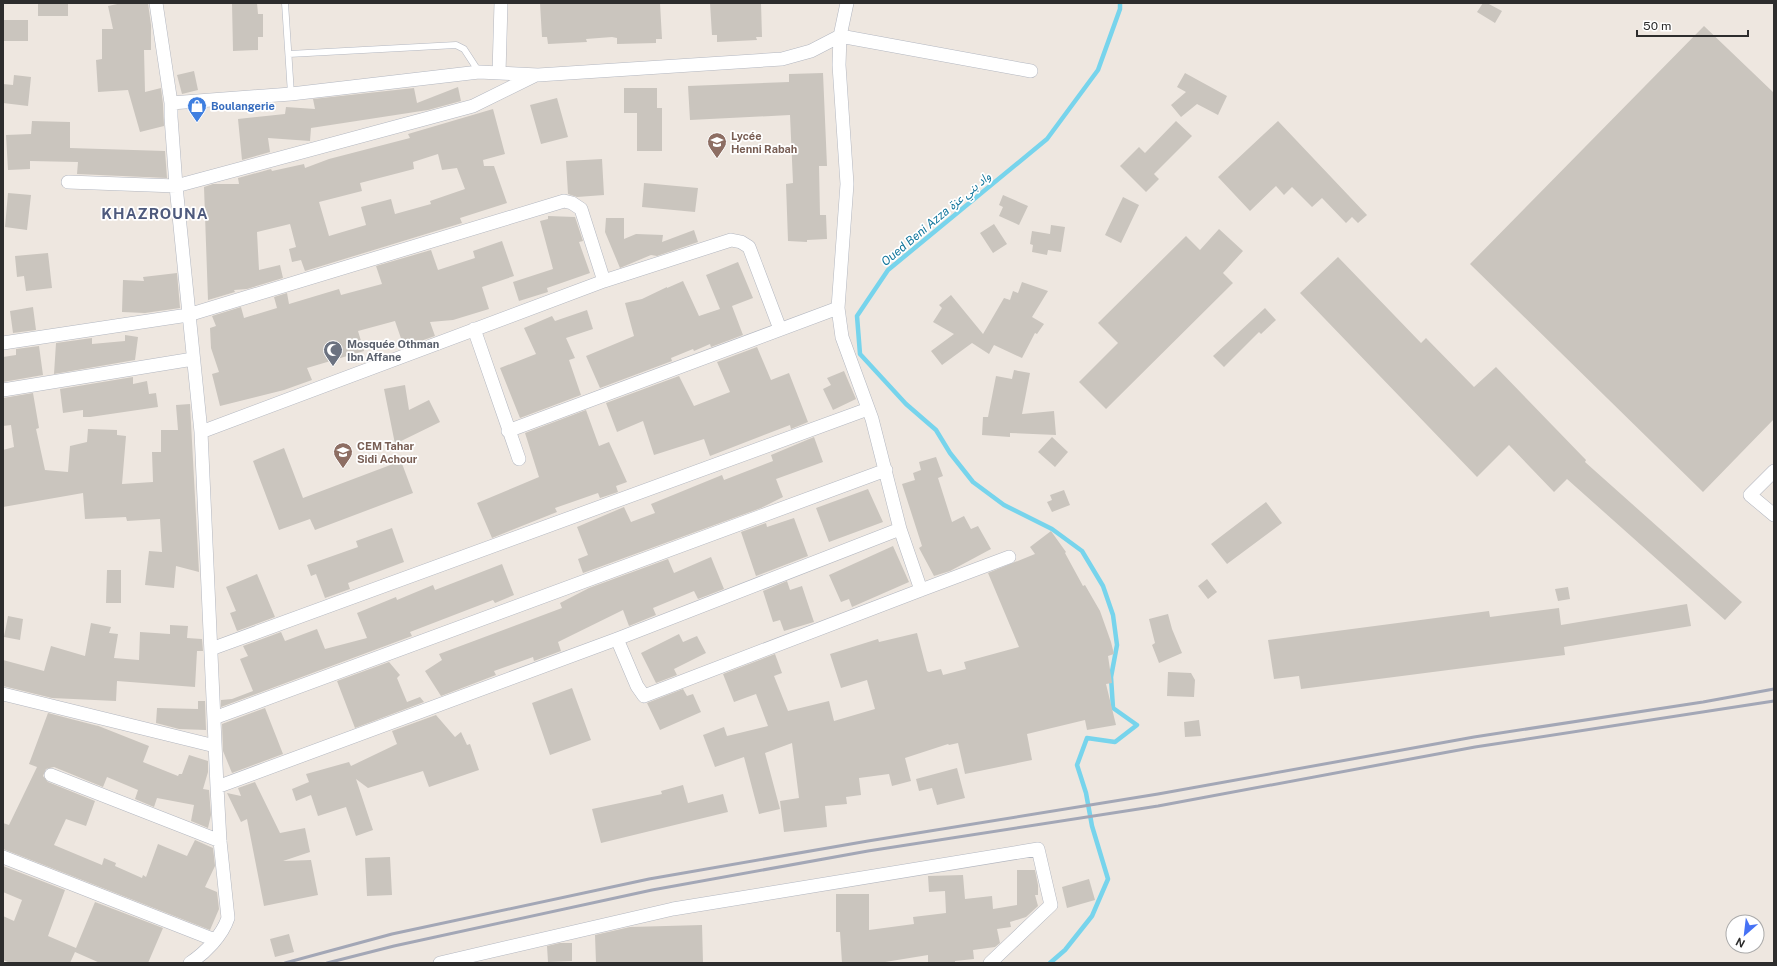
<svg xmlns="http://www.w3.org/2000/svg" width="1777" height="966" font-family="'Public Sans','Noto Sans Arabic',sans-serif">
<rect width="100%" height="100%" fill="#eee7e0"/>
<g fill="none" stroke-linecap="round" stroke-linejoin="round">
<!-- stream -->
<path stroke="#77d4ec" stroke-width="4.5" d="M 1050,963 L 1065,950 L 1092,916 L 1108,879 L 1092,826 L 1086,793 L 1077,765 L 1087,738 L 1115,742 L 1137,725 L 1113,708 L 1111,677 L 1117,645 L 1113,615 L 1103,586 L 1082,551 L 1052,529 L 1004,505 L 973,482 L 950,453 L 936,430 L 906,404 L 860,354 L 857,316 L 888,270 L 1047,139 L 1098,70 L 1120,9 L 1120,3"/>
</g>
<!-- building -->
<path fill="#cac5be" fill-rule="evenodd" d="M 38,3 L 68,3 L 68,16 L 38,16 Z
M 122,3 L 148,3 L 151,25 L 151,50 L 144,50 L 145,92 L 161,88 L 163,104 L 164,126 L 140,132 L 128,90 L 98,92 L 96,60 L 102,59 L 102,29 L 113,29 L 108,6 Z
M 232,3 L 257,3 L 258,14 L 263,14 L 263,37 L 258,37 L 258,50 L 233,51 Z
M 540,3 L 660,3 L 662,39 L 656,39 L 656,43 L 617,44 L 617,38 L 612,37 L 586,39 L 587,42 L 548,44 L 547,37 L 542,37 Z
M 710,3 L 761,3 L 762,37 L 756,37 L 757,40 L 717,42 L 717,35 L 712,35 Z
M 1483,3 L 1487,3 L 1502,11 L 1495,23 L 1477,12 Z
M 3,20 L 28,20 L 28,41 L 3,41 Z
M 1704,26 L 1774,93 L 1774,419 L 1703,492 L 1470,264 Z
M 194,71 L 198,90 L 182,94 L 177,75 Z
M 823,73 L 827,166 L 819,166 L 820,215 L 826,215 L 827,239 L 807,240 L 807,242 L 788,241 L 786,184 L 793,183 L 790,115 L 690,120 L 688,86 L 789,82 L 789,74 Z
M 1185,73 L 1227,96 L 1218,115 L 1197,104 L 1181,117 L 1171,105 L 1186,92 L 1177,87 Z
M 14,75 L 31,77 L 28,106 L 3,103 L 3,84 L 13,85 Z
M 458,87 L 461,101 L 428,110 L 311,128 L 310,141 L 268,138 L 270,152 L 242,160 L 238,119 L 285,114 L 286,107 L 315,109 L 313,99 L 414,88 L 417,103 Z
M 624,88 L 657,88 L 657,108 L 662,108 L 662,151 L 637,151 L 637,113 L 624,113 Z
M 557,98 L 568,137 L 541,144 L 530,105 Z
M 493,109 L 505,154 L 483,160 L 484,166 L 494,166 L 507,203 L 460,218 L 462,223 L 305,271 L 301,260 L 292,262 L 289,249 L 296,247 L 290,224 L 257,232 L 259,270 L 280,265 L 283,278 L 247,289 L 234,290 L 235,292 L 208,300 L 204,187 L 213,184 L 239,184 L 238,178 L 271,169 L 272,171 L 304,164 L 305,168 L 329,159 L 410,138 L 408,134 ZM 438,154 L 442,170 L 457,168 L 465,189 L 430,201 L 431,204 L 395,214 L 391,199 L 361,207 L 366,225 L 329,236 L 319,202 L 362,191 L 360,183 L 414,169 L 413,162 Z
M 32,121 L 70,122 L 70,148 L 165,151 L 167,178 L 77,174 L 78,162 L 30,161 L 30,169 L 8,170 L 6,135 L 31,134 Z
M 1176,121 L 1192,136 L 1154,174 L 1159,179 L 1146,192 L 1120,166 L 1139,147 L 1145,153 Z
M 1278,121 L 1367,215 L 1358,223 L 1352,217 L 1346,223 L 1322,198 L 1312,207 L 1292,187 L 1284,195 L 1276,186 L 1250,211 L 1218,177 Z
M 602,159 L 604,195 L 577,197 L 568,194 L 566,161 Z
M 644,183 L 698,188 L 695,212 L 642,207 Z
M 8,193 L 31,195 L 27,230 L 5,227 Z
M 1003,195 L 1028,206 L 1019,225 L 999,216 L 1003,207 L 999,205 Z
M 1123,197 L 1139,205 L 1121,243 L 1105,235 Z
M 548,216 L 575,217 L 583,241 L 579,242 L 590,273 L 547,288 L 548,292 L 519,301 L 513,282 L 553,269 L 540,221 L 548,219 Z
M 606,218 L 624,218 L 624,239 L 636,234 L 663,235 L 662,242 L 694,230 L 698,242 L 657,256 L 651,255 L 620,268 L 605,232 Z
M 994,224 L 1007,244 L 993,253 L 980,233 Z
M 1051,225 L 1065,227 L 1061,252 L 1048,250 L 1047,255 L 1032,252 L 1033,245 L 1030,244 L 1032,231 L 1050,234 Z
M 1219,229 L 1243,251 L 1223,273 L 1233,283 L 1106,409 L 1079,382 L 1118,343 L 1098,323 L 1186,236 L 1200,250 Z
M 502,241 L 514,276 L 482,287 L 489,309 L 453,320 L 430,322 L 435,336 L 404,347 L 395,321 L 358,331 L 364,351 L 307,368 L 312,380 L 284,390 L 220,406 L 212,374 L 219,372 L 211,348 L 210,328 L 216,326 L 212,316 L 241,307 L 244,318 L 277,308 L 274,297 L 287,293 L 289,304 L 339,289 L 341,295 L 382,284 L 376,266 L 431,250 L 438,270 L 475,258 L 473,251 Z
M 48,253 L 52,288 L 26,291 L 24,276 L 17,277 L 15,256 Z
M 1338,257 L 1421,343 L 1426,338 L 1474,387 L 1496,367 L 1586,460 L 1585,462 L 1742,602 L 1725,620 L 1567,479 L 1554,492 L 1509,445 L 1477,477 L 1300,293 Z
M 738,262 L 753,298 L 732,306 L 743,335 L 711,347 L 710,344 L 694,351 L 693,349 L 671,358 L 672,361 L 600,388 L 586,356 L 634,336 L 625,303 L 642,299 L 667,287 L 667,288 L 683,281 L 699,316 L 720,309 L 706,275 Z
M 177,273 L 180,308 L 145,313 L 122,312 L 123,280 L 144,281 L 143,277 Z
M 1022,282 L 1048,291 L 1032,317 L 1044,324 L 1037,334 L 1035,333 L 1022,358 L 994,345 L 989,354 L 972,343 L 942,365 L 931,351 L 954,334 L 933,322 L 942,308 L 939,305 L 951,295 L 983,334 L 1004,298 L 1010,300 L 1013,291 L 1018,293 Z
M 33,307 L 36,330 L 13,333 L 10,311 Z
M 1265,308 L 1276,320 L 1261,334 L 1259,332 L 1224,367 L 1213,356 Z
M 587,310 L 593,329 L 566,338 L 575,358 L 569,360 L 581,395 L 520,418 L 500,368 L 536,354 L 524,328 L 552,316 L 555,321 Z
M 125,335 L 138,337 L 135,360 L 54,374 L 56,343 L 92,338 L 92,344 L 125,341 Z
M 39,346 L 43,375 L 3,382 L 3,357 L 16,355 L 16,349 Z
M 757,347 L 771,380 L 789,373 L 808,422 L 791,429 L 790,425 L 710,456 L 704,439 L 654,455 L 643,421 L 617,432 L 606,403 L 679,376 L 694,406 L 730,392 L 717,362 Z
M 1014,370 L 1030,373 L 1022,414 L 1054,411 L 1056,435 L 1010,433 L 1010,437 L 982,435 L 983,417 L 988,417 L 996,376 L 1012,379 Z
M 844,371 L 856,399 L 833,410 L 823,389 L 831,385 L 827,378 Z
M 133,377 L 133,384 L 147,381 L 149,394 L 156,393 L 158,407 L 90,417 L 83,417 L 83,410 L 63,413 L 60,389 Z
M 405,385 L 409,410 L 429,400 L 440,422 L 395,444 L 384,389 Z
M 33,393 L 39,428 L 36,429 L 45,470 L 68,472 L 70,446 L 87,442 L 88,429 L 117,430 L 117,435 L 126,436 L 122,484 L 153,482 L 152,452 L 161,452 L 161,430 L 178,430 L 176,405 L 190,404 L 199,572 L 176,566 L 174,588 L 145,585 L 149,551 L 162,552 L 160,519 L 127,521 L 126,517 L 85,519 L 83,493 L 3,507 L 3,450 L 14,447 L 11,425 L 3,426 L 3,398 Z
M 586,410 L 599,446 L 609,442 L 627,482 L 616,486 L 618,492 L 600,498 L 598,493 L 555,508 L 557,512 L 492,538 L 477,503 L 539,477 L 525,433 Z
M 814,437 L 823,462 L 776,479 L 783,497 L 761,508 L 583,573 L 578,559 L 588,555 L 577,527 L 624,507 L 631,522 L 655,513 L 651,504 L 722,475 L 724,480 L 773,461 L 771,455 Z
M 1052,437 L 1068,452 L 1055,467 L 1038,452 Z
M 284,448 L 303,498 L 401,461 L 413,493 L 315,530 L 310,519 L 279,530 L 253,461 Z
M 936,457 L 943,476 L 938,478 L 952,522 L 964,516 L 971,529 L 978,526 L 991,549 L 950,571 L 934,576 L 919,548 L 922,546 L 902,484 L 915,480 L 913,473 L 921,470 L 919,462 Z
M 868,489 L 883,522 L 829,542 L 816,508 Z
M 1064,490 L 1070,505 L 1052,512 L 1047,502 L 1052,500 L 1050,495 Z
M 1266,502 L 1282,523 L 1227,564 L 1211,544 Z
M 794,518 L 808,556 L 756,576 L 741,532 L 766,523 L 767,527 Z
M 392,528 L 404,562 L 348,583 L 350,589 L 325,598 L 316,574 L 311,576 L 307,565 L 358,547 L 356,541 Z
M 1051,531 L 1066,552 L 1065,553 L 1083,586 L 1085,585 L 1100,611 L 1111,642 L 1114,654 L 1108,656 L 1112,683 L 1106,684 L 1116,725 L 1087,730 L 1085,720 L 1027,734 L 1032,760 L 965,774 L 958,743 L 949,745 L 948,744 L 905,758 L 911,781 L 892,786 L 889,774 L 859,778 L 861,795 L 846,797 L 847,804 L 825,806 L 827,827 L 784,832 L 780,801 L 799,798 L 792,743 L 765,753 L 780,809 L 759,814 L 744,757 L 715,767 L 703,735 L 724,727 L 727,736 L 768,726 L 756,694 L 734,702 L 723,674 L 775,654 L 782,673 L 774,676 L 788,711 L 829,701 L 834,721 L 875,709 L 867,680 L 841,688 L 830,654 L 878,639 L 879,642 L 917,633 L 927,671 L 929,672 L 941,669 L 943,675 L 966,669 L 964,662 L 1019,647 L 988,573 L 1035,554 L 1030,547 Z
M 893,546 L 909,582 L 852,607 L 849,599 L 841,602 L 829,575 Z
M 711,557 L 724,589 L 698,599 L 694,591 L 653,608 L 656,615 L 629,626 L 623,610 L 558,642 L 561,651 L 534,661 L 533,657 L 494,671 L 496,675 L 441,696 L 425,671 L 442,660 L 439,654 L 562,608 L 560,603 L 589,588 L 668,559 L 674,573 Z
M 502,564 L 514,595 L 495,603 L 493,600 L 410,632 L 412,636 L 221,707 L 221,700 L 232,699 L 253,691 L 240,659 L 248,656 L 243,646 L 281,632 L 285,641 L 317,629 L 325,649 L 367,638 L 357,613 L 396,597 L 397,600 L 433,585 L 435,590 Z
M 107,570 L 121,570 L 121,603 L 106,603 Z
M 257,574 L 275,617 L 237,631 L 230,613 L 236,611 L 226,587 Z
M 1207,579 L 1217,592 L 1208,599 L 1198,586 Z
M 787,581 L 790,590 L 802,586 L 814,622 L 784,631 L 780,620 L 773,622 L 763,591 Z
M 1568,587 L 1570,599 L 1558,601 L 1555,589 Z
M 1687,604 L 1691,626 L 1564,647 L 1565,655 L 1301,689 L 1299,676 L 1274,679 L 1268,640 L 1489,611 L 1490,617 L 1559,608 L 1561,625 Z
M 1168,614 L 1172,629 L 1182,653 L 1159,663 L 1152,645 L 1155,643 L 1149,619 Z
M 8,616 L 23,619 L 20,640 L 4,637 Z
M 91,623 L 111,627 L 109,633 L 118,634 L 114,658 L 139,660 L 140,632 L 170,634 L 170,625 L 188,626 L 187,638 L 202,639 L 203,651 L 197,651 L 195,687 L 117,681 L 116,701 L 52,698 L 3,686 L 3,660 L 44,671 L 51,646 L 85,656 Z
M 679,634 L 683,642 L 697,636 L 706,653 L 674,669 L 677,675 L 656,683 L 641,653 Z
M 389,662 L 400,675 L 397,678 L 407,702 L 420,697 L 424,702 L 355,728 L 337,681 Z
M 1168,672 L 1191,673 L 1195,680 L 1194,697 L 1167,696 Z
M 572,688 L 591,740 L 550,755 L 532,703 Z
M 683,689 L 687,696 L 693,694 L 701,712 L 660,730 L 647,703 Z
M 198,701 L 205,701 L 206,730 L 179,729 L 156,723 L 157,708 L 198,709 Z
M 265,708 L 283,754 L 232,773 L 223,751 L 222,724 Z
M 48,713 L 98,726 L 96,725 L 149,746 L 143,762 L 178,776 L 179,774 L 182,774 L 189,755 L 208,761 L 208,772 L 203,789 L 209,790 L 211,815 L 208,828 L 191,821 L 194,805 L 157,798 L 154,807 L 135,799 L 138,790 L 107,777 L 103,787 L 54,767 L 46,769 L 43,776 L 48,782 L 95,801 L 86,826 L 66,819 L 54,845 L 102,865 L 104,858 L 116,863 L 115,866 L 142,878 L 143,875 L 146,877 L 158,844 L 187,856 L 195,840 L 213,848 L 215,866 L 205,887 L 217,892 L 219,909 L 210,930 L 3,849 L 3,823 L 9,825 L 37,767 L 29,764 Z
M 436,715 L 455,737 L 461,732 L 467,745 L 470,744 L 479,770 L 429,787 L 423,771 L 368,788 L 356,779 L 373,830 L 356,836 L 346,807 L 318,816 L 311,795 L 296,801 L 292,789 L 309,782 L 306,774 L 349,762 L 351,766 L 397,744 L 392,731 Z
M 1199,720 L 1201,736 L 1185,737 L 1184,722 Z
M 957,768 L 965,798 L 937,805 L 932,788 L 919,791 L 916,779 Z
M 255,782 L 280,833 L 305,828 L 310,852 L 283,861 L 311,860 L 318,895 L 264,906 L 247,819 L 241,822 L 227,793 L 241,796 L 238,788 Z
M 683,785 L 688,803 L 723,794 L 728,812 L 601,843 L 592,809 L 662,794 L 661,791 Z
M 390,857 L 392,895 L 367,896 L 365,858 Z
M 3,866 L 65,890 L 48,936 L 76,948 L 95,902 L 163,928 L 148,963 L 100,963 L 75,952 L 70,963 L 10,963 L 3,960 L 3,916 L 14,921 L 22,900 L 3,892 Z
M 1017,870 L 1035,870 L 1038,885 L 1038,895 L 1035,895 L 1038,906 L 1026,917 L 1010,922 L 1011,927 L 997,929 L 1000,943 L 995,947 L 973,950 L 974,959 L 955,961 L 955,963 L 928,963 L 928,955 L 879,963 L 842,963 L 840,932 L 836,932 L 836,894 L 869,894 L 869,930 L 914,924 L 913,917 L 946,913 L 945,891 L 929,892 L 928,876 L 963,875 L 965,899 L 992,896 L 993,909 L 1017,905 Z
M 1089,879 L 1095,900 L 1067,908 L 1062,887 Z
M 702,925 L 703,963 L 596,963 L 595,935 L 630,927 Z
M 289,934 L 294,952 L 275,957 L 270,939 Z
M 560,943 L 572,943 L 572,961 L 548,962 L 547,946 Z"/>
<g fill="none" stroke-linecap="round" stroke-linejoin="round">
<!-- service casing -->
<g stroke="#b3b7c0" stroke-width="7">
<path id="service" d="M 285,3 L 291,94
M 289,54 L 456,45 L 464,49 L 479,72"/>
</g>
<!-- minor casing -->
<g stroke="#b3b7c0" stroke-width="14">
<path id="minor" d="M 156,3 L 171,103 L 171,117 L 176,186 L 201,432 L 217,787 L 220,841 L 228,918 C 222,936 205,953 190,963
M 847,3 L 840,36 L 839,65 L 847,184 L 838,308 L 842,337 L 872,419 L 900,529 L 921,590 L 1009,557
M 499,73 L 501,3
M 171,103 L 291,94 L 479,72 L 538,75 L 782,59 L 811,51 L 840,36 L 1031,71
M 68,182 L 176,186 L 473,106 L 536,75
M 474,329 L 519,459
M 3,343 L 188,315 L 564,201 L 572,203 L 581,209 L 604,281
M 3,390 L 193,359
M 508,431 L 838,308
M 201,432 L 604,281 L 731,240 L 741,242 L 749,247 L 780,329
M 1774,471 L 1750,495 L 1774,515
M 617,639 L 637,686 L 644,696 L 921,590
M 211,649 L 868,409
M 3,694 L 215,746
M 214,718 L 886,470
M 51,775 L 220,841
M 217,787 L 617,639 L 900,529
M 3,857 L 215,940
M 440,963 L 673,909 L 1038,849 L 1051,905 L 990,963"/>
</g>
<!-- service -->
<use href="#service" stroke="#fff" stroke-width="6"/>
<!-- minor -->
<use href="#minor" stroke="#fff" stroke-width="13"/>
<!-- rail -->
<path stroke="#a3a7b6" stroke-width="3" d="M 285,963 L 392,934 L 649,879 L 868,841 L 1158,794 L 1474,737 L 1703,702 L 1774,689
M 327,963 L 394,946 L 652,890 L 868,851 L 1158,806 L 1475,747 L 1774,701"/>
</g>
<!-- icons -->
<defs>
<g id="shop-pin" transform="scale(1)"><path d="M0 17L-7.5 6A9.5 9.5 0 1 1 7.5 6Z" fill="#3f7fe0" stroke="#fff"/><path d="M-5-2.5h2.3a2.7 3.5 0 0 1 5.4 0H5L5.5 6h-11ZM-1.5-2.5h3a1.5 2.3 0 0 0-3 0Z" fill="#fff"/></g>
<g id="school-pin" transform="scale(1)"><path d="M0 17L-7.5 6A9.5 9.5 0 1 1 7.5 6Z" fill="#8d6e63" stroke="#fff"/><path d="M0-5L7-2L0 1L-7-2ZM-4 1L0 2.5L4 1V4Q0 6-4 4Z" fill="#fff"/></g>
<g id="mosque-pin" transform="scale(1)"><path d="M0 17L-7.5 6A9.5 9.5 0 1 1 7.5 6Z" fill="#6b7280" stroke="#fff"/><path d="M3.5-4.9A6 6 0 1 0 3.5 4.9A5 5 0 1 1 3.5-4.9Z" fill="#fff"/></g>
</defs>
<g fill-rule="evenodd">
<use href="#shop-pin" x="197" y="106"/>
<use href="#school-pin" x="717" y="142"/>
<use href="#mosque-pin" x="333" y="350"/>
<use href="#school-pin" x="343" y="452"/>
</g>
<g text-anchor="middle" stroke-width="3.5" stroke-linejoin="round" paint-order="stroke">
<!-- shop labels -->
<g font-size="11" font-weight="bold" fill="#366cbe" stroke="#fff" text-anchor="start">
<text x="211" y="110">Boulangerie</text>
</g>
<!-- education labels -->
<g font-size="11" font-weight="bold" fill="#785e54" stroke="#fff" text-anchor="start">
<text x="731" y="140">Lycée<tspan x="731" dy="13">Henni Rabah</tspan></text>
<text x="357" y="450">CEM Tahar<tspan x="357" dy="13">Sidi Achour</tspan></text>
</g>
<!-- worship labels -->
<g font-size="11" font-weight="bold" fill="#5b616d" stroke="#fff" text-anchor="start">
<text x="347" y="348">Mosquée Othman<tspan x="347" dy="13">Ibn Affane</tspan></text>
</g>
<!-- water labels -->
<g font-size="12" font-style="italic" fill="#12769c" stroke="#fff">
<text transform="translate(936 219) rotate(-40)" y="4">Oued Beni Azza واد بني عزة</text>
</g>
<!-- district labels -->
<g font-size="15" font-weight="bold" letter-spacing="1" fill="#4e5a7d" stroke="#fff">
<text x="155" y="219">KHAZROUNA</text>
</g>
</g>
<!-- border -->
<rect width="1777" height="966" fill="none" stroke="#2d2d2d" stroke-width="8"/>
<!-- north arrow -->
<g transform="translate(1745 934) rotate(208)"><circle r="19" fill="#ffffff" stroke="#ababab"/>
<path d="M0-3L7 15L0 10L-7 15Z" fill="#4672f5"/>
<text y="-6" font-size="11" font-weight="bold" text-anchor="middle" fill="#2d2d2d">N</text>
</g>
<!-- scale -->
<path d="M1637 30v6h111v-6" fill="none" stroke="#2d2d2d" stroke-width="2"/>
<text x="1643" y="30" font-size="12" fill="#2d2d2d" stroke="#ffffff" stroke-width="3" paint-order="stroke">50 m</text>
</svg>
